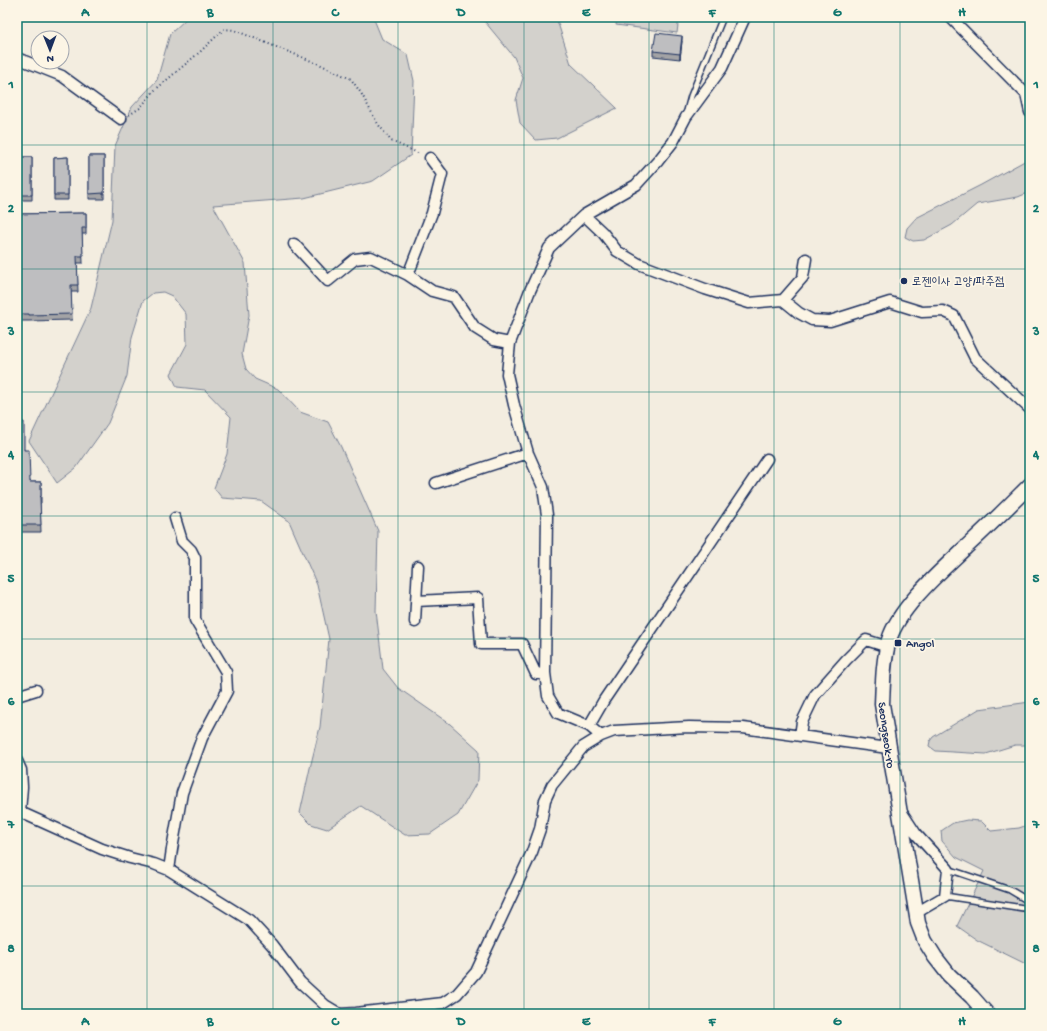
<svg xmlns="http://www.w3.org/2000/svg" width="1047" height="1031" font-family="'Gochi Hand','Poor Story',sans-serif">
<rect width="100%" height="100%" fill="#f3ede0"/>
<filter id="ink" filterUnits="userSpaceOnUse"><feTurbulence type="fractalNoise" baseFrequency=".025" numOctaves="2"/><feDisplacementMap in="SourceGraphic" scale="8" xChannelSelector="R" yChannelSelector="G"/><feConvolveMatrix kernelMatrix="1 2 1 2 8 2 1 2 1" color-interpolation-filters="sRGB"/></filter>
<g filter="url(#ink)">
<!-- green -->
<path fill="#d3d1cc" stroke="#778095" d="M 188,17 L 373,17 L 382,39 L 408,55 L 414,81 L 411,155 L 373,181 L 304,198 L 213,205 L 245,263 L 249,315 L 242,354 L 246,369 L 255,379 L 278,389 L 300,412 L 328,422 L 341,447 L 378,531 L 376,611 L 383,669 L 398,688 L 450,724 L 479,750 L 478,780 L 458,815 L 430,834 L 405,835 L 361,806 L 327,829 L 311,824 L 300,813 L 310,768 L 320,727 L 329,639 L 317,585 L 289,521 L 261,501 L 222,498 L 214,488 L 227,454 L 231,417 L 205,390 L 177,387 L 171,374 L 187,344 L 186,314 L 172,296 L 163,292 L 153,293 L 143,301 L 132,337 L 127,376 L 108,423 L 76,468 L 57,483 L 29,441 L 91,308 L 112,220 L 115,146 L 132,107 L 157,80 L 170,34 Z
M 481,17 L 556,17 L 571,64 L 617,108 L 557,138 L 536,140 L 520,123 L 516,100 L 523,78 L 514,57 Z
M 617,17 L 679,17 L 677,33 L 616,25 Z
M 1030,158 L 1030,192 L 1018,197 L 977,204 L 952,225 L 924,240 L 913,241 L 905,237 L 907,228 L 916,218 L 981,185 Z
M 1030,702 L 1030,745 L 1015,745 L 986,754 L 936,751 L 929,746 L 930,741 L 933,737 L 979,709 Z
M 967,820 L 981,821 L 991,831 L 1019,828 L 1030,824 L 1030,966 L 977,940 L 957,926 L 984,871 L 956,857 L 942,841 L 941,831 L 953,823 Z"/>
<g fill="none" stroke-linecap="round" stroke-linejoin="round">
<!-- lane casing -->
<g stroke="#1b2f5e" stroke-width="8">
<path id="lane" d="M 687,111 L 691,96 L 723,17
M 948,869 L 1010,890 L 1030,902
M 945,896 L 1030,909"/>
</g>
<!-- street casing -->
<g stroke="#1b2f5e" stroke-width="13">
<path id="street" d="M 950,17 L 1026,94 L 1030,112
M 17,58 L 62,76 L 121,119
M 584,215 L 603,233 L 617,251 L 639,264 L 705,289 L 749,303 L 783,300 L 799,313 L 812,320 L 830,321 L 890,302 L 922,312 L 943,311 L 954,316 L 975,358 L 1030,409
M 294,244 L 328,281 L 355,259 L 371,257 L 408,275 L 432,291 L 454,297 L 475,328 L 494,340 L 510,343
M 408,275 L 432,213 L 442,174 L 430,158
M 783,300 L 803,277 L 806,259
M 436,483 L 528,453
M 416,601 L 478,598 L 481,644 L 522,644 L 536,674 L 545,673
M 415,622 L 418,566
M 17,695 L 20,695 L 36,690
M 589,726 L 604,700 L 767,459
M 601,736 L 589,726 L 558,713 L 548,696 L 545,673 L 547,515 L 543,487 L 528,453 L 514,405 L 507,374 L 510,343 L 529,293 L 549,248 L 584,215 L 636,185 L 658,161 L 673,142 L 686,117 L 722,68 L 745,17
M 800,736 L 802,722 L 815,695 L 846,660 L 866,640 L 888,647
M 17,761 L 21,770 L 22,787 L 20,812 L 102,849 L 130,858 L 154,864 L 169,870 L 249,920 L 272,945 L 300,982 L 325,1005 L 340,1014 L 356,1013 L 443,1003 L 457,994 L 476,972 L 532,852 L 540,829 L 545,800 L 552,785 L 583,747 L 601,736 L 614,731 L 689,727 L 743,728 L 888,748
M 901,811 L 916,834 L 948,869 L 945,896 L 916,913
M 169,870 L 172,849 L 182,793 L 202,738 L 227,691 L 226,672 L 195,620 L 195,558 L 191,550 L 182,541 L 175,518"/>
</g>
<!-- secondary casing -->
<g stroke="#1b2f5e" stroke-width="17">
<path id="secondary" d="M 987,1014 L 972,997 L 949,975 L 935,957 L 925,941 L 918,923 L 882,704 C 883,683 883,661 889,640 C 899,607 941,571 966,547 C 988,527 1009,506 1030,485"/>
</g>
<!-- path -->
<path stroke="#1b2f5e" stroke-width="2" stroke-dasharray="1 3" stroke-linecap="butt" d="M 129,115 L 140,108 L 155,90 L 201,51 L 224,29 L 234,30 L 319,64 L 351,79 L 361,93 L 378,124 L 391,141 L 420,154"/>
<!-- lane -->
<use href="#lane" stroke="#fcf5e5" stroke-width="5"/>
<!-- street -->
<use href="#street" stroke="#fcf5e5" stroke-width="10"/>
<!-- secondary -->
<use href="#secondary" stroke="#fcf5e5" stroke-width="14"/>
</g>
<!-- wall -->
<path fill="#a3a3a5" stroke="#1b2f5e" d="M 682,17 L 706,17 L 705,20 L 682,18 Z
M 682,41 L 680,59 L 653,56 L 653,51 Z
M 89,156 L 104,156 L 104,199 L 89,199 Z
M 17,157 L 32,157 L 32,200 L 18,200 Z
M 68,157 L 68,200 L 54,200 L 54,158 Z
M 86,213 L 86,234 L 82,234 L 83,263 L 77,263 L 78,292 L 71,292 L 72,320 L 29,321 L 17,321 L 17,214 Z
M 17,422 L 24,450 L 30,482 L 41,482 L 41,503 L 40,504 L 41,532 L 17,532 Z"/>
<!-- shaded-wall -->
<path fill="#858586" stroke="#1b2f5e" d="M 682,36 L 682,41 L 680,59 L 680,54 Z"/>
<!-- building -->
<path fill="#bebec0" stroke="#1b2f5e" d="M 656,33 L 682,36 L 680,54 L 653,51 Z
M 89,156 L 104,156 L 104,193 L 89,194 Z
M 17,157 L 32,157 L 32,195 L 18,195 Z
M 68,157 L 68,195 L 54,195 L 54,158 Z
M 86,213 L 86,228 L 82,228 L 83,256 L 77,256 L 78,285 L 71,285 L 72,314 L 29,315 L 29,314 L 17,314 L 17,214 Z
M 17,422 L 24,422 L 24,450 L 29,450 L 30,482 L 41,482 L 41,496 L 40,497 L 41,525 L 17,525 Z"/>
</g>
<!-- grid -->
<path fill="none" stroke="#0f766e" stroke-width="1" stroke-opacity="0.55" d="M 147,17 L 147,1014M 273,17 L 273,1014M 398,17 L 398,1014M 524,17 L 524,1014M 649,17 L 649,1014M 774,17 L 774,1014M 900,17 L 900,1014M 17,145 L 1030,145M 17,269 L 1030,269M 17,392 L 1030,392M 17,516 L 1030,516M 17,639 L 1030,639M 17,762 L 1030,762M 17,886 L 1030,886"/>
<!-- markers -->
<g fill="#1b2f5e" stroke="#fcf5e5" stroke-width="1.5">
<circle cx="904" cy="281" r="4"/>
<rect x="894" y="639" width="8" height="8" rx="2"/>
</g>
<g text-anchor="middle" stroke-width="3.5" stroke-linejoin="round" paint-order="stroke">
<!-- poi labels -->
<g font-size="12" fill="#1b2f5e" stroke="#fcf5e5" text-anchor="start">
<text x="912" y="285">로젠이사 고양/파주점</text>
<text x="906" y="647">Angol</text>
</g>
<!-- street labels -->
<g font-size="12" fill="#1b2f5e" stroke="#fcf5e5">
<text transform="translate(887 735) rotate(82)" y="4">Seongseok-ro</text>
</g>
</g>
<!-- margin -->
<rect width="1047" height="1031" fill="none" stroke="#fcf5e5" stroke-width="44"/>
<!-- north arrow -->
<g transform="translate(50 50) rotate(179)"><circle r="19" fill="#fcf5e5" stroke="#a2a6af"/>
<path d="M0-3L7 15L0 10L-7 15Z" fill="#1b2f5e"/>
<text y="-6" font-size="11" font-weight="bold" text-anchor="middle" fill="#1b2f5e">N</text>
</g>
<rect x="22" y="22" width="1003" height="987" fill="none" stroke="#0f766e" stroke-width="1.5"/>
<g font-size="13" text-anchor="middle" font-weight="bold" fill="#0f766e">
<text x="85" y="16">A</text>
<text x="210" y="16">B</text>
<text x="335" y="16">C</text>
<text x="461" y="16">D</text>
<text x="586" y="16">E</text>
<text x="712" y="16">F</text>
<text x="837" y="16">G</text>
<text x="962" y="16">H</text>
<text x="11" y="88">1</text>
<text x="1036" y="88">1</text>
<text x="11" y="212">2</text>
<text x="1036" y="212">2</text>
<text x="11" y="335">3</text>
<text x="1036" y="335">3</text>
<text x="11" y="458">4</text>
<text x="1036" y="458">4</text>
<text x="11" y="582">5</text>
<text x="1036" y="582">5</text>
<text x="11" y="705">6</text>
<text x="1036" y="705">6</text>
<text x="11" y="828">7</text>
<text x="1036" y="828">7</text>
<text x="11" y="952">8</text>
<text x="1036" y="952">8</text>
<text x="85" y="1025">A</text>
<text x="210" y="1025">B</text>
<text x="335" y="1025">C</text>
<text x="461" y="1025">D</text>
<text x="586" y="1025">E</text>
<text x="712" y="1025">F</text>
<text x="837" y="1025">G</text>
<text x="962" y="1025">H</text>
</g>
</svg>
